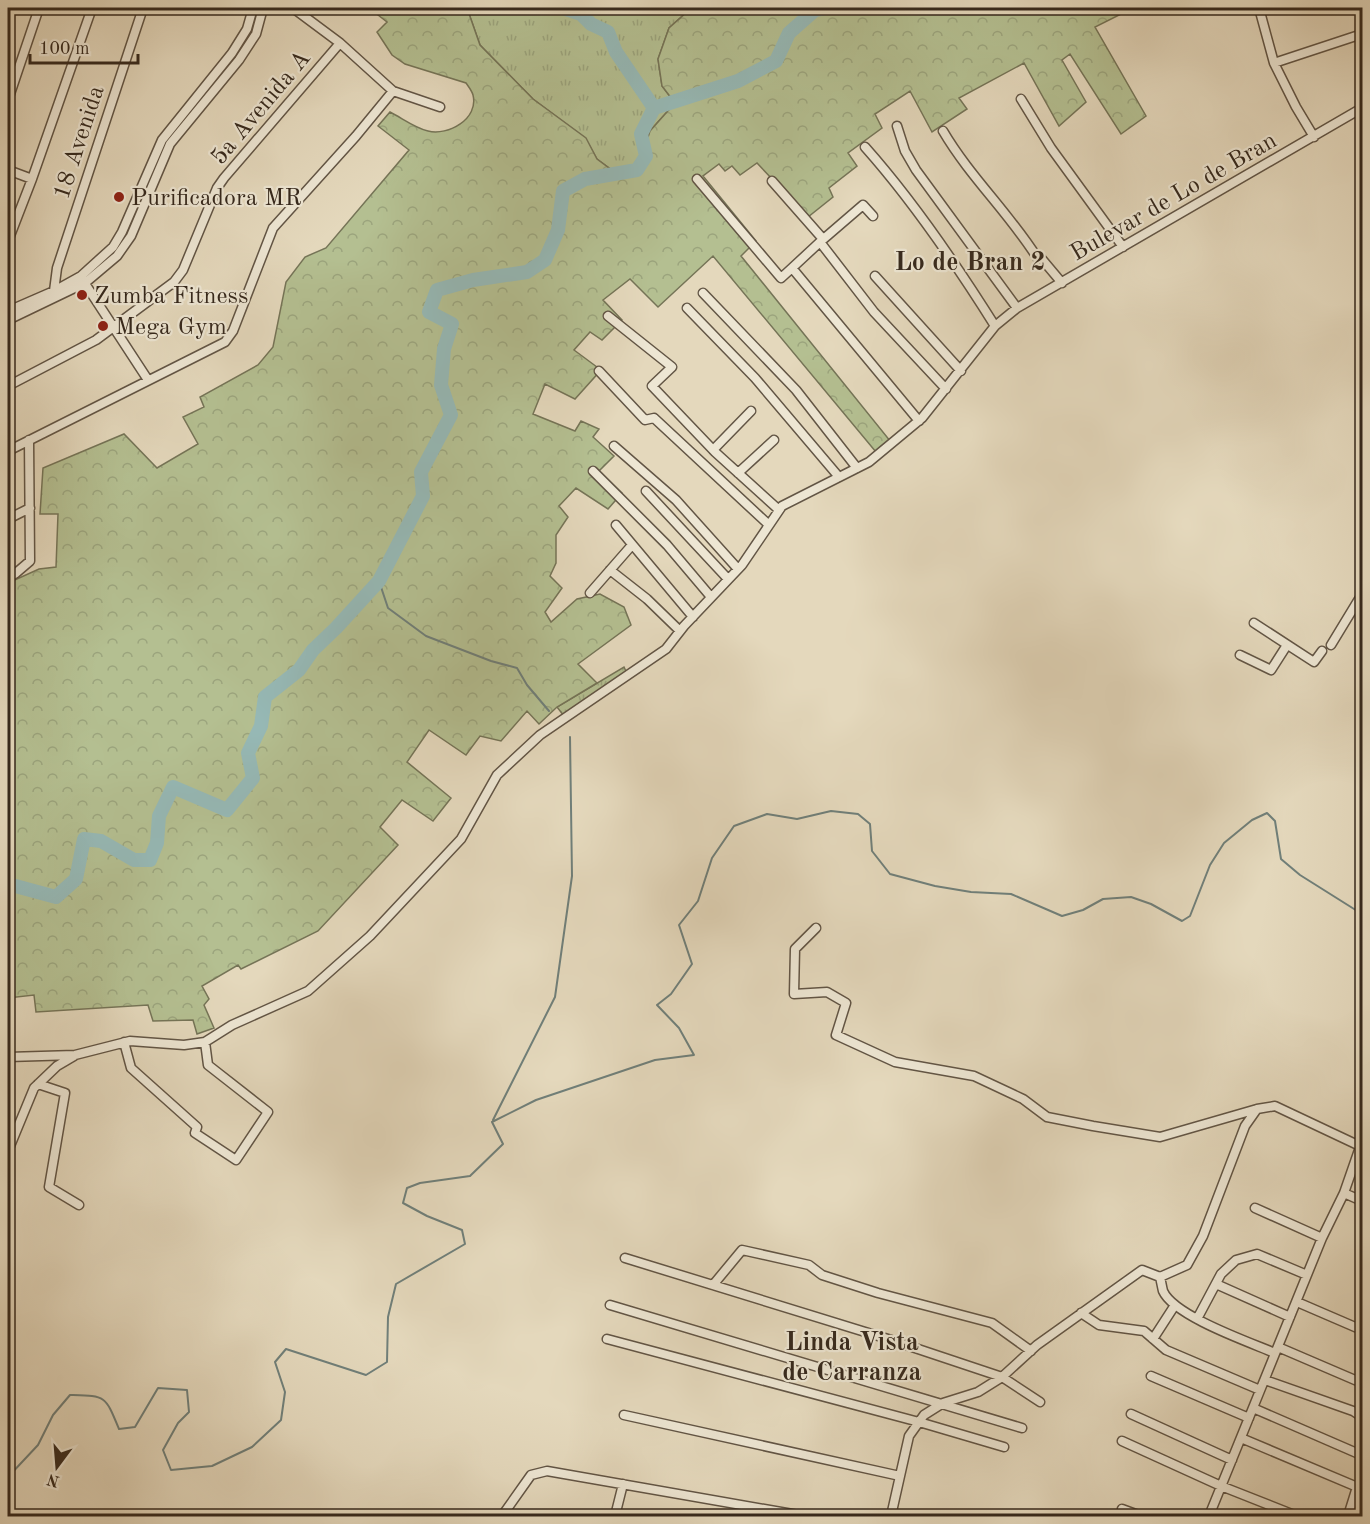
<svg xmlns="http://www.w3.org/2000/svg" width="1370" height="1524" font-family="'Old Standard TT',serif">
<defs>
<pattern id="grass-tufts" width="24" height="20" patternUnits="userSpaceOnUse" patternTransform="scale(1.5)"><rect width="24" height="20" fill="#b4bf91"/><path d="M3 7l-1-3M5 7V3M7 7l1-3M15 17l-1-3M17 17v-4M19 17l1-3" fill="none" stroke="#9ba47d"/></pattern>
<pattern id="forest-crowns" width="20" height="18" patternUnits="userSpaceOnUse" patternTransform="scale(1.5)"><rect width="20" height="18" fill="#b4bf91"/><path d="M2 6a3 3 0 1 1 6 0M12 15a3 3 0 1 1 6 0" fill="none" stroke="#9ba47d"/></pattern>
</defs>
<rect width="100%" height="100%" fill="#e4d8bc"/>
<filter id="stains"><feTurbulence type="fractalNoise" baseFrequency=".00333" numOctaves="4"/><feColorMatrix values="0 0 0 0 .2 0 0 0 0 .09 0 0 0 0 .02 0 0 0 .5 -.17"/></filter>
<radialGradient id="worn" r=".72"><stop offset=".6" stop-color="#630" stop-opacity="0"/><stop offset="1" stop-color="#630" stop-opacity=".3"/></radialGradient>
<!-- grass -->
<path fill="url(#grass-tufts)" stroke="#757457" stroke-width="1.5" d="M 467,8 L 695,8 L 687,12 L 669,28 L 658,59 L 662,86 L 675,103 L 650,131 L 639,165 L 620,176 L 597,159 L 585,138 L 533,99 L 480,45 Z
M 624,667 L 629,678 L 567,720 L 557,707 Z"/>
<!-- forest -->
<path fill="url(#forest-crowns)" stroke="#757457" stroke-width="1.5" d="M 369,8 L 467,8 L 480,45 L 533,99 L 586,138 L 597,159 L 620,176 L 639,165 L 650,131 L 675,103 L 662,86 L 658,59 L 669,28 L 687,12 L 695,8 L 1133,8 L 1095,27 L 1146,116 L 1121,134 L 1070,54 L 1062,60 L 1086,102 L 1059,126 L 1024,63 L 959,98 L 967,109 L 932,132 L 910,91 L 875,114 L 882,128 L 848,153 L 857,166 L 829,188 L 833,197 L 808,217 L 757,163 L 740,175 L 732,166 L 725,171 L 719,164 L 703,176 L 756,241 L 741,256 L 891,442 L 876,452 L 713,256 L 658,307 L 630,279 L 603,300 L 622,320 L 602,340 L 590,332 L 574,350 L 601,370 L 575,399 L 545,384 L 533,414 L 575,431 L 581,421 L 599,429 L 593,437 L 614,456 L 599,471 L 622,493 L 608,509 L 576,488 L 559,506 L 568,517 L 556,535 L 556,563 L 550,576 L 562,588 L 545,612 L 551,622 L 577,599 L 600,594 L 624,607 L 631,625 L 578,664 L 597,683 L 557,707 L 539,724 L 527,711 L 501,741 L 480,736 L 466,755 L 429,730 L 407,762 L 451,798 L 433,821 L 402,800 L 380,827 L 398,845 L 318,931 L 241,969 L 238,965 L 202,986 L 209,999 L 204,1005 L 214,1028 L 197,1034 L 193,1020 L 153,1021 L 148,1005 L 36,1012 L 34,995 L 8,998 L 8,583 L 39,569 L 56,567 L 58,514 L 40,514 L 43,468 L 124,434 L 157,468 L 198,444 L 183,417 L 204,407 L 200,397 L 258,365 L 273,347 L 286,282 L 305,257 L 326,248 L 409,150 L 378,126 L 390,112 C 402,118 415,128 428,131 C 448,136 479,119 473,95 C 472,91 468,86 466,83 L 405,64 L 392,55 L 377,32 L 387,22 Z"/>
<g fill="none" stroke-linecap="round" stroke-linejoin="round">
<!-- stream -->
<path stroke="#707f79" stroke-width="2" d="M 379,581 L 388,608 L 426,636 L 491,661 L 517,668 L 527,685 L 549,711
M 493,1120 L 555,997 L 572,876 L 570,737
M 8,1477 L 38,1445 L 53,1415 L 70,1395 C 106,1396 105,1395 119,1429 L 135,1427 L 158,1388 L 187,1390 L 189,1412 L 178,1423 L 163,1450 L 171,1470 L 212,1466 L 252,1447 L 281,1420 L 285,1392 L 275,1362 L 286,1349 L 366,1375 L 387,1362 L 388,1317 L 396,1284 L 465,1244 L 462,1230 L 427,1216 L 403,1203 L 407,1188 L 420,1183 L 470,1176 L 503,1144 L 492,1122 L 536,1100 L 655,1060 L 694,1055 L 679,1028 L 657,1005 L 671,994 L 692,964 L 679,925 L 698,901 L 712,858 L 734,826 L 767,814 L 797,819 L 831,811 L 858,814 L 870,824 L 872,851 L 890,874 L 935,886 L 971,892 L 1011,894 L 1062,916 L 1083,910 L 1103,899 L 1131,897 L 1151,904 L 1182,921 L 1190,916 L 1210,865 L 1224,843 L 1252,820 L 1267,813 L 1275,821 L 1281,859 L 1300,875 L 1362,914"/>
<!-- river -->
<path stroke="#96b9b6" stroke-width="14" d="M 654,108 L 738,81 L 776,61 L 789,33 L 815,10 L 826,8
M 8,884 L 56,897 L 76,879 L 84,839 L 101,841 L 134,860 L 150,860 L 157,843 L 159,816 L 173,787 L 227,810 L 253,778 L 248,753 L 261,726 L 265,697 L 299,670 L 313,650 L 336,628 L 379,581 L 423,496 L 421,472 L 451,415 L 441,385 L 444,349 L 452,324 L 429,312 L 437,290 L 473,280 L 527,272 L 545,260 L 558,230 L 563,191 L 585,179 L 637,170 L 646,156 L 641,134 L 654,108 L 616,52 L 608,32 L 591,24 L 581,14 L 563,8"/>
<!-- minor casing -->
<g stroke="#625545" stroke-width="11">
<path id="minor" d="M 293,8 L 340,43 L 393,91 L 440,107
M 1259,8 L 1274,63 L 1296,107 L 1314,137
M 1274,63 L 1362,34
M 1021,99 L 1051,148 L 1123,247
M 8,100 L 39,8
M 897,126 L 905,151 L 916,170 L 1017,308
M 943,131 C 970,177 1010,214 1038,259 L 1041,258 L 1062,283
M 865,147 C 914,202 956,264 995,326
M 8,170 L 32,179
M 697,179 L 781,278 L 792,268
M 772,181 L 823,239
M 873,216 L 863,205 L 820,242 L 874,312 L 946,389
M 8,241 L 32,179 L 92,8
M 820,242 L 792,268 L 919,421
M 875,276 L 961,371
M 82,279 L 148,380
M 54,291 L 57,268 L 143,8
M 703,293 L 796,390 L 857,468
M 687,308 L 755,378 L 839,477
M 8,311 L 54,291 L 81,276 L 113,247 L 122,232 L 162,140 L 232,53 L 247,29 L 253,8
M 608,316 L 672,367 L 652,386 L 715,452 L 779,510
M 8,320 L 85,283 L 117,256 L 131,236 L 170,144 L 239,60 L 256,34 L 263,8
M 599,371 L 645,420 L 654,418 L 769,525
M 8,386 L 96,340 L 174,282 L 183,270 L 217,188 L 224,178 L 340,43
M 614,446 L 676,500 L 738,569
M 713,450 L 751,411
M 8,451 L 225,342 L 233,331 L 273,228 L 356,136 L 393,91
M 593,471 L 667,545 L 711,597
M 738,473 L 774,440
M 646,491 L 728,579
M 8,519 L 30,508
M 616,525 L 693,617
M 610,570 L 647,599 L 680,631
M 8,578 L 16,573 L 30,561 L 29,440
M 590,593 L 632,545
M 1254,623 L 1314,662 L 1322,651
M 1331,645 L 1362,594
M 1240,655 L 1271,670 L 1287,645
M 816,928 L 795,949 L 794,994 L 827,992 L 846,1003 L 836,1035 L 895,1062 L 974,1076 L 1023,1099 L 1047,1117 L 1093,1126 L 1160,1137 L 1257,1109
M 124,1042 L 131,1068 L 197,1127 L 195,1133 L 236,1160 L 268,1112 L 208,1065 L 205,1042
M 8,1057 L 75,1055 L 130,1041 L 184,1045 L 205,1042 L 232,1025 L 308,991 L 370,936 L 461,839 L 497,775 L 540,735 L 666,649 L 684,626 L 742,565 L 782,506 L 869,462 L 922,418 L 995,326 L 1017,308 L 1362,108
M 38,1084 L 65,1093 L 49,1187 L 79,1205
M 8,1151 L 34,1088 L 57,1066 L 74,1056
M 1344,1193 L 1362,1201
M 1255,1208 L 1322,1238
M 625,1258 L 888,1339 L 1002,1377 L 1040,1402
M 1160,1277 C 1161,1281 1162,1287 1163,1291 C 1174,1316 1249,1342 1275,1353
M 1216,1284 L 1290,1317
M 713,1285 L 742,1250 L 809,1265 L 822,1275 L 878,1293 L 992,1323 L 1031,1351
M 1297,1302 L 1362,1330
M 610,1305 L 1022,1428
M 1081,1313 L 1099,1325 L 1144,1331 L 1166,1350 L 1260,1390
M 1197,1319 L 1221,1274 L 1236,1260 L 1257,1254 L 1307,1275
M 607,1339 L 919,1422 L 1004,1447
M 1153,1339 L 1175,1305
M 1278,1347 L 1362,1383
M 1151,1376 L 1249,1418
M 1265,1380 L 1353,1411 L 1362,1417
M 1253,1408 L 1359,1454 L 1362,1447
M 1131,1414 L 1232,1460
M 624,1415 L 900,1476
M 1241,1438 L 1362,1489
M 1122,1441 L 1221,1486 L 1297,1516
M 1122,1509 L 1141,1516
M 502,1516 L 531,1475 L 547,1471 L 804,1516
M 615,1516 L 623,1484
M 891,1516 L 909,1436 L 924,1415 L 943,1403 L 978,1392 L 1002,1377 L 1037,1345 L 1142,1270 L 1160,1277 L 1187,1265 L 1203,1236 L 1245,1126 L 1257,1109 L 1275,1106 L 1362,1147
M 1209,1516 L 1322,1238 L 1344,1193 L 1360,1147
M 1348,1516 L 1357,1487"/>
</g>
<!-- minor -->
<use href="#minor" stroke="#ede6d3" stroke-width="8"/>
</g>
<!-- markers -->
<g fill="#8f2418" stroke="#ede6d3" stroke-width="2">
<circle cx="119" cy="197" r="6"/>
<circle cx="82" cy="295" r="6"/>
<circle cx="103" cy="326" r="6"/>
</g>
<g text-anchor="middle" stroke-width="4.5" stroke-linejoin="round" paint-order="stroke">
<!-- street labels -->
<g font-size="24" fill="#36291d" stroke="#ede6d3">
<text transform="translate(260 107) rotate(-50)" y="8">5a Avenida A</text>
<text transform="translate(78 142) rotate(-72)" y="8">18 Avenida</text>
<text transform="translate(1173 196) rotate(-30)" y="8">Bulevar de Lo de Bran</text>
</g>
<!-- poi labels -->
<g font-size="24" fill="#36291d" stroke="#ede6d3" text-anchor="start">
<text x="131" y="205">Purificadora MR</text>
<text x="94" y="303">Zumba Fitness</text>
<text x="115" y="334">Mega Gym</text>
</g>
<!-- neighbourhood labels -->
<g font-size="26" font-weight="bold" fill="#36291d" stroke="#ede6d3">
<text x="970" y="270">Lo de Bran 2</text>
<text x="852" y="1350">Linda Vista<tspan x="852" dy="30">de Carranza</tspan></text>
</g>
</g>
<!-- margin -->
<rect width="1370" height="1524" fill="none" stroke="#e4d8bc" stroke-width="30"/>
<rect x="9" y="9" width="1352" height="1506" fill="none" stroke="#36291d" stroke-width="3"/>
<rect x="15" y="15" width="1340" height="1494" fill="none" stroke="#36291d" stroke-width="1.5"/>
<!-- north arrow -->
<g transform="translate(57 1467) rotate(196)" stroke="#ede6d3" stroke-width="4.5" paint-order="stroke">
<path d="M0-4.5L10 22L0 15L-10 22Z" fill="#36291d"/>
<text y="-9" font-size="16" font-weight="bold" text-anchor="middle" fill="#36291d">N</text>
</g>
<!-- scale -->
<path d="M30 54v9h108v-9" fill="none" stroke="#36291d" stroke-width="3"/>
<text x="39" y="54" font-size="18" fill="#36291d" stroke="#ede6d3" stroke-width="4.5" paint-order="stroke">100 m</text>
<rect width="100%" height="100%" filter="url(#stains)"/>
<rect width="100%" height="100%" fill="url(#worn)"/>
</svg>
